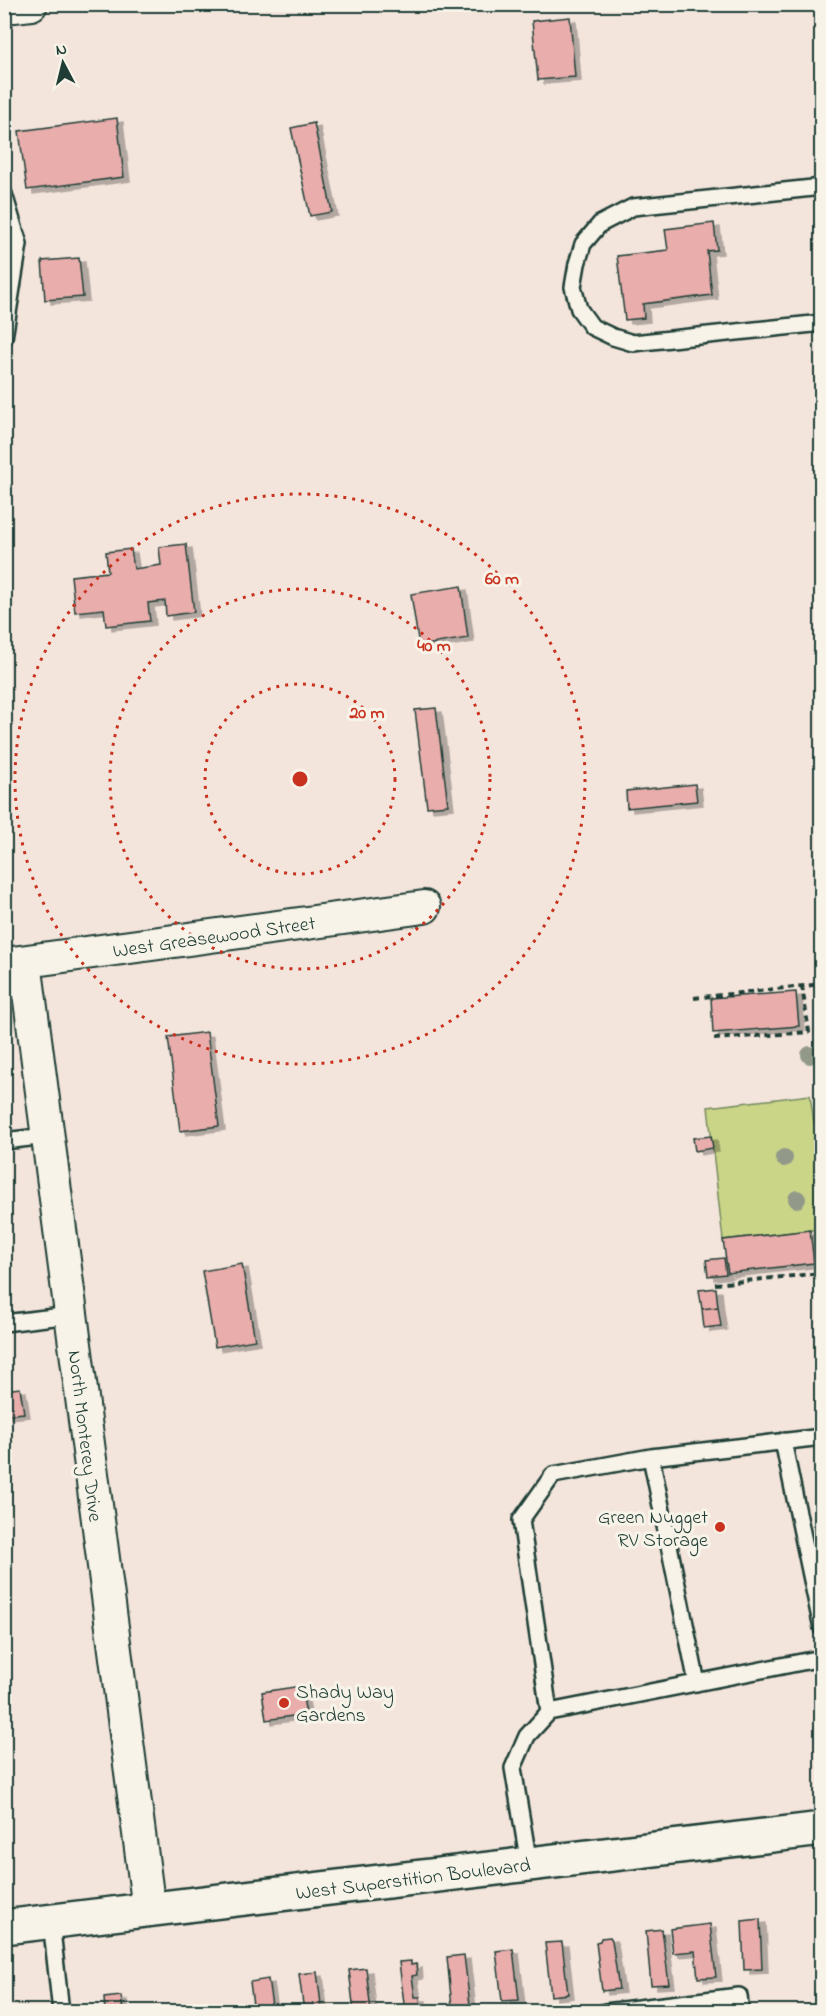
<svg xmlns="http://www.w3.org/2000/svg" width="826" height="2016" font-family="'Indie Flower',sans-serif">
<defs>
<filter id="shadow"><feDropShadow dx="6" dy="4" stdDeviation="0" flood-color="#0004"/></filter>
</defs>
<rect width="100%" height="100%" fill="#f4e5dc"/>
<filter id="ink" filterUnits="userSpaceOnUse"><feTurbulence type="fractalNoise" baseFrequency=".0167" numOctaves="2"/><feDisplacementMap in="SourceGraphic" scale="12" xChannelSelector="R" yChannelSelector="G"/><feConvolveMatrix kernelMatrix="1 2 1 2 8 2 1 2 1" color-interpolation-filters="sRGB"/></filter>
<g filter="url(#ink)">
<!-- green -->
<path fill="#cad588" stroke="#74895e" stroke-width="1.5" d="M 810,1095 L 814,1123 L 821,1123 L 821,1229 L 723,1240 L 708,1107 Z"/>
<!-- building -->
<path fill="#e9adac" stroke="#1f3d34" stroke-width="1.5" filter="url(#shadow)" d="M 570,17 L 575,77 L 538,80 L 532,21 Z
M 117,118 L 124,177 L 27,190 L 19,131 Z
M 314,123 L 332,212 L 310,216 L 291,128 Z
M 714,223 L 717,250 L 707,251 L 712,295 L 643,304 L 644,318 L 625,320 L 617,256 L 668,250 L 665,229 Z
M 79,258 L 83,297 L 45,300 L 42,261 Z
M 186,544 L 194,612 L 166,616 L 165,601 L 148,603 L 150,621 L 106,626 L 104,609 L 75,612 L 71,576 L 108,572 L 106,552 L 131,549 L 134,569 L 161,565 L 159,547 Z
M 461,586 L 468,638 L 419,646 L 411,594 Z
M 436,708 L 448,805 L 427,807 L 415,710 Z
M 695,784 L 697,801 L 627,808 L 626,791 Z
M 796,992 L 799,1026 L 713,1033 L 711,998 Z
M 207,1032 L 219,1126 L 180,1131 L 168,1037 Z
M 711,1136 L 713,1148 L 695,1151 L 693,1138 Z
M 810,1230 L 814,1263 L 728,1273 L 723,1240 Z
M 724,1258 L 726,1274 L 708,1276 L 706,1260 Z
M 242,1264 L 255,1340 L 215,1347 L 202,1271 Z
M 716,1288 L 718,1307 L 702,1309 L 699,1290 Z
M 718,1307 L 721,1326 L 704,1328 L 702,1309 Z
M 20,1388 L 24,1413 L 4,1415 L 4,1390 Z
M 301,1686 L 306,1714 L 266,1720 L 262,1692 Z
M 760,1919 L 762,1969 L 744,1970 L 742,1921 Z
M 710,1924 L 716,1977 L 698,1978 L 695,1951 L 673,1953 L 670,1929 Z
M 662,1929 L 669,1984 L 651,1985 L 646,1931 Z
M 610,1937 L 612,1940 L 619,1989 L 602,1991 L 596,1942 L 600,1941 L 601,1938 Z
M 562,1942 L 568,1994 L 551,1996 L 545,1943 Z
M 513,1949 L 519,2000 L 502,2001 L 496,1951 Z
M 464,1955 L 470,2005 L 452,2007 L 447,1957 Z
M 411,1961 L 411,1965 L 416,1964 L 417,1975 L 412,1976 L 415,1997 L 420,1997 L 421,2011 L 405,2012 L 399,1962 Z
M 366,1968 L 371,2012 L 354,2012 L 349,1970 Z
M 317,1972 L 322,2012 L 304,2012 L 299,1974 Z
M 268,1979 L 273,2012 L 254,2012 L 250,1982 Z
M 121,1996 L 123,2012 L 105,2012 L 104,1998 Z"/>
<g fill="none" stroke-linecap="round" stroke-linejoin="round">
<!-- lane casing -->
<g stroke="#1f3d34" stroke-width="20">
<path id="lane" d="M 822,187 L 633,207 L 600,224 L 583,244 L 577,264 L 573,287 L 579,309 L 592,327 L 613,337 L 633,343 L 822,323
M 4,194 L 19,244 L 4,338
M 4,1141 L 47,1136
M 4,1323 L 71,1315
M 783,1441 L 822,1628
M 651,1457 L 697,1683
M 549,1712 L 521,1520 L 553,1475 L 651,1457 L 822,1437
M 529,1864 L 513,1768 L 527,1736 L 549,1712 L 822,1658
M 51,1921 L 61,2012
M 605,2012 L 739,1996 L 741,2012"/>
</g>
<!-- street casing -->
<g stroke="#1f3d34" stroke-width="36">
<path id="street" d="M 14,6 L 31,4
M 25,962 L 149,1910
M 5,964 L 424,907"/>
</g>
<!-- secondary casing -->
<g stroke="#1f3d34" stroke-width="38">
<path id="secondary" d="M 4,1927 L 822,1829"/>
</g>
<!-- path -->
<path stroke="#1f3d34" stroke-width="4" stroke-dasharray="6 4.5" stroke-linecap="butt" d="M 694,998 L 822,984
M 714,1039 L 809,1032 L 802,986
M 715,1284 L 822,1273"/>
<!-- lane -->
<use href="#lane" stroke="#f7f3e8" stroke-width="15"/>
<!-- street -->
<use href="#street" stroke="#f7f3e8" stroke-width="32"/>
<!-- secondary -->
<use href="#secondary" stroke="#f7f3e8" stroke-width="33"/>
</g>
<!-- trees -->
<g fill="#929989">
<circle cx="810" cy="1055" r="9"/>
<circle cx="784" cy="1158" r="9"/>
<circle cx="797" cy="1199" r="9"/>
</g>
</g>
<!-- distance rings -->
<g fill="none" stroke="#c8321e" stroke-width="3" stroke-dasharray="3 6">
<circle cx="300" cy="779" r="95"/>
<circle cx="300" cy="779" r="190"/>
<circle cx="300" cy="779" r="285"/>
</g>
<!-- markers -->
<g fill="#c8321e" stroke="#f7f3e8" stroke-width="2">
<circle cx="720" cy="1527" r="6"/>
<circle cx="284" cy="1703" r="6"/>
</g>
<g text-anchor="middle" stroke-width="6" stroke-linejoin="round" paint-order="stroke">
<!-- street labels -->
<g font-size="20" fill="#1f3d34" stroke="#f7f3e8">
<text transform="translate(214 936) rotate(-8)" y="7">West Greasewood Street</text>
<text transform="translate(86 1436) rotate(83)" y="7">North Monterey Drive</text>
<text transform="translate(413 1878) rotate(-7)" y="7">West Superstition Boulevard</text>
</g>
<!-- poi labels -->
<g font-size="20" fill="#1f3d34" stroke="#f7f3e8" text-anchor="end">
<text x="708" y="1523">Green Nugget<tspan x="708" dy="23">RV Storage</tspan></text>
<text x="296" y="1698" text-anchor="start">Shady Way<tspan x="296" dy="23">Gardens</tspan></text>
</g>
</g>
<circle cx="300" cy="779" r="9" fill="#c8321e" stroke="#f7f3e8" stroke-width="3"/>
<g font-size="18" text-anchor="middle" font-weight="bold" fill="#c8321e" stroke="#f7f3e8" stroke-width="6" stroke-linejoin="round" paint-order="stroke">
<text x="502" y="584">60 m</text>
<text x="434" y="651">40 m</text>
<text x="367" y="718">20 m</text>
</g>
<!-- margin -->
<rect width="826" height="2016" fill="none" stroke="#f7f3e8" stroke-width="24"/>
<rect x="12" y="12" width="802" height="1992" fill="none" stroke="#1f3d34" stroke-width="2" filter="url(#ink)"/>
<!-- north arrow -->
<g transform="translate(63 63) rotate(353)" stroke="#f7f3e8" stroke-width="4.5" paint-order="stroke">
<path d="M0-4.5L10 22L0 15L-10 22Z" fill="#1f3d34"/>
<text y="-9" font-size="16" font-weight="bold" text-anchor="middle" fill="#1f3d34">N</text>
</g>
</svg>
